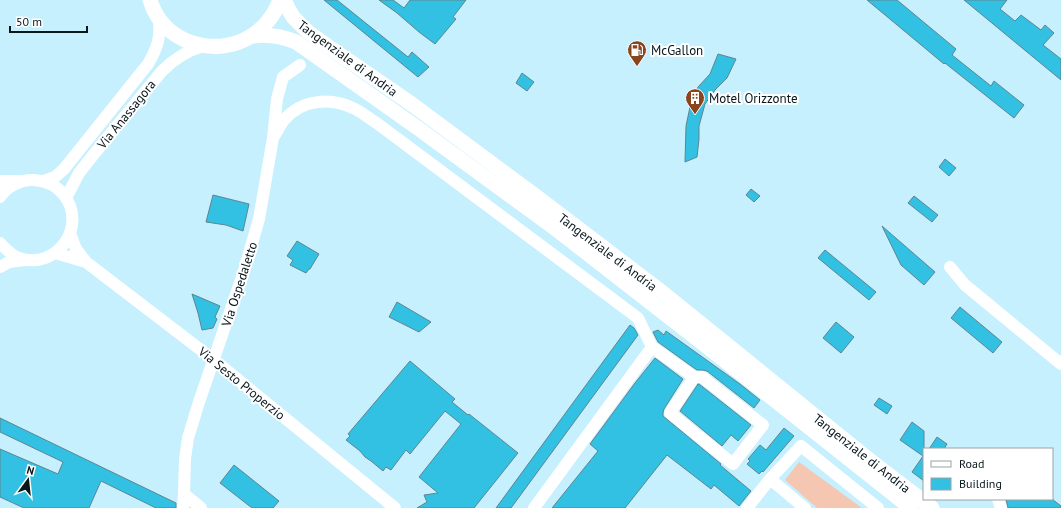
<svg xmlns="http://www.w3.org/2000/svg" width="1061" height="508" font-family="'PT Sans',sans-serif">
<rect width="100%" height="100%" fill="#c6f0fd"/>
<!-- green -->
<path fill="#f5c7b2" d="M 799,462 L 862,508 L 817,508 L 785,480 Z"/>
<!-- building -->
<path fill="#32c1e3" stroke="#5e8591" d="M 324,0 L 337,0 L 408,57 L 412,52 L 429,67 L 418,77 Z
M 379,0 L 393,0 L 404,8 L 410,0 L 466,0 L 453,17 L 456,19 L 435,44 L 419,32 L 397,13 Z
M 867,0 L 897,0 L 956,49 L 952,55 L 991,86 L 994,81 L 1024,105 L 1014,118 L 945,63 L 944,64 Z
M 964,0 L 1007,0 L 1000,9 L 1015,21 L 1021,15 L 1041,30 L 1045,25 L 1054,33 L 1043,45 L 1061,59 L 1061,80 Z
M 718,54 L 736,59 L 727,78 L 715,90 L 705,104 L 699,126 L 699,139 L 697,157 L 685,162 L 686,126 L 691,102 L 698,87 L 710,74 Z
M 522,73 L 534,82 L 527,91 L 516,83 Z
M 945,159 L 956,168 L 949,176 L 939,167 Z
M 751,189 L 760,196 L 754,202 L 746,195 Z
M 213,195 L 249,204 L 243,231 L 226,225 L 206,222 Z
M 914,196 L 938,215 L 932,222 L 908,203 Z
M 882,226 L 935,272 L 924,285 L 901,265 Z
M 297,241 L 319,254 L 310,269 L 309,269 L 306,273 L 290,265 L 293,260 L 287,256 Z
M 825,250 L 876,292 L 869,300 L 818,258 Z
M 192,294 L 220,306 L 215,317 L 217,319 L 213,328 L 202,330 L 198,313 Z
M 397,302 L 431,322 L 419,332 L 389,317 Z
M 960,307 L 1002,342 L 993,353 L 951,318 Z
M 836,322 L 854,337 L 841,353 L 823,338 Z
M 630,325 L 634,328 L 638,335 L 511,508 L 496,508 Z
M 658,330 L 664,335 L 666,331 L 740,384 L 760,400 L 754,408 L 707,371 L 702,370 L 697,370 L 694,368 L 658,342 L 653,332 Z
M 655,358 L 683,379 L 664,409 L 663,413 L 663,416 L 721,464 L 720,465 L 751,491 L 739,506 L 714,485 L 711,489 L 667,455 L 625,508 L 552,508 L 598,451 L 590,444 L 635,383 Z
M 410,361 L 455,399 L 452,402 L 468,415 L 469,414 L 518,453 L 474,508 L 417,508 L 427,502 L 424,495 L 438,493 L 419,477 L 461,424 L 445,411 L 410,454 L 406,450 L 391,470 L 386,467 L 383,471 L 371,461 L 365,457 L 360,451 L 346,440 L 350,436 L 348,434 Z
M 698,384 L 699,384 L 751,425 L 738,441 L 731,435 L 722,446 L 680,411 Z
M 879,398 L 892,406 L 887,414 L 874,405 Z
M 0,418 L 176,503 L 176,508 L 156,508 L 101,481 L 89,508 L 24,508 L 0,497 L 0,449 L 58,474 L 63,462 L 0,432 Z
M 912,422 L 924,431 L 924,481 L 912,472 L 923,456 L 900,440 Z
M 784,428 L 794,436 L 763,472 L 762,471 L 759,474 L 747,464 L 750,461 L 748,459 L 760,445 L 766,450 Z
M 937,437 L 947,444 L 944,449 L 929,449 Z
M 234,465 L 279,501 L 273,508 L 252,508 L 220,483 Z
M 1006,499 L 1052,499 L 1061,506 L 1061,508 L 1008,508 Z"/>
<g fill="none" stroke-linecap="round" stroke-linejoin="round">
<!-- minor -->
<path stroke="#fff" stroke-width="12" d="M 273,138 C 277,132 280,125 284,120 C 302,99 331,97 355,109 C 363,113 370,119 378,124 L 638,318 L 652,347 L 694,377 L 702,377 L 763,425 L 733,464 L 670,413 L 694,377
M 0,181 L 20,181
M 44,181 L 55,177 L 64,169 L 148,64 C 157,49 162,35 158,17
M 0,197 C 7,186 22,179 34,180 C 46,181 56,185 63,194 C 89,225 57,271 19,258 C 11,255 6,249 0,243
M 66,198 L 79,173 L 94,154 L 162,71 C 174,59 186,51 203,46
M 70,233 L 76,249 L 86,262 L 214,360 L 395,508
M 55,253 L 86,262
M 0,267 L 9,262 L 25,260
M 950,267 L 965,285 L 1061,364
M 770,479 L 805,508
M 184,494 L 201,508
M 998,499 L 1001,508
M 183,508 L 184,494 L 185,459 L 188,438 L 199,402 L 243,274 L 259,219 L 273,138 L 277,99 L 283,77 L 300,65
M 534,508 L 652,347
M 747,508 L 770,479 L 801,446 L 878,508"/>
<!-- major -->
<path stroke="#fff" stroke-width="15" d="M 150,0 C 165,52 236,62 268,21 C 273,15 277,8 280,0
M 284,0 L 290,12 L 294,18 L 308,32 L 329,47 L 413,105 L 537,197 L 663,293 L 872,462 L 932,508
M 253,36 C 268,34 281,36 296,42 L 419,129 L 556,229 L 709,348 L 911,508"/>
</g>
<!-- icons -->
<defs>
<g id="fuel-pin" transform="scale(1)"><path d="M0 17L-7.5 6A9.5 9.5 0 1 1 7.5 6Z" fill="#8a441e" stroke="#fff"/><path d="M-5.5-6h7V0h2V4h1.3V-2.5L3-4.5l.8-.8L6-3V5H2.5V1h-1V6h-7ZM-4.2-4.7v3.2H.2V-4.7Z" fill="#fff"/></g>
<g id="building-pin" transform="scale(1)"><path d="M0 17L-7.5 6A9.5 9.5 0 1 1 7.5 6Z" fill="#8a441e" stroke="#fff"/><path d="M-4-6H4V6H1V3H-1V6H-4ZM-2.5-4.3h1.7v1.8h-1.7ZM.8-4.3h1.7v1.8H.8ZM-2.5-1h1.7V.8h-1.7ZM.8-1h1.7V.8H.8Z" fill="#fff"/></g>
</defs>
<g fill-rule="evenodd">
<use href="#fuel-pin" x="637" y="50"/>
<use href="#building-pin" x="695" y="98"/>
</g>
<g text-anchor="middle" stroke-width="4" stroke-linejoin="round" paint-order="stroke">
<!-- poi labels -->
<g font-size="13" fill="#07171c" stroke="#fff" text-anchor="start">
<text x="651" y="55">McGallon</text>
<text x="709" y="103">Motel Orizzonte</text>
</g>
<!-- street labels -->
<g font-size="13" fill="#07171c" stroke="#fff">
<text transform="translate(348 58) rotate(36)" y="5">Tangenziale di Andria</text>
<text transform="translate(126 114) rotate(-51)" y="5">Via Anassagora</text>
<text transform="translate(608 252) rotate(37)" y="5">Tangenziale di Andria</text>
<text transform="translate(239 284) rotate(-72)" y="5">Via Ospedaletto</text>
<text transform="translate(242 383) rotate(39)" y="5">Via Sesto Properzio</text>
<text transform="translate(862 453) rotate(38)" y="5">Tangenziale di Andria</text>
</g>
</g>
<!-- legend -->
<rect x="923" y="448" width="130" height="52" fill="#ffffff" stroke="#9ca2a4"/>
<rect x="931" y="461" width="20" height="6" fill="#ffffff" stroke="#9ca2a4"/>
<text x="959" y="468" font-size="12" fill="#07171c">Road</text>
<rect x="931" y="478" width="20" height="12" fill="#32c1e3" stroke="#9ca2a4"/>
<text x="959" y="488" font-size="12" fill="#07171c">Building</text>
<!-- north arrow -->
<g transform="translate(28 480) rotate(15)" stroke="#ffffff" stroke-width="3" paint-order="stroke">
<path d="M0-3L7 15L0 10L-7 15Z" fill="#07171c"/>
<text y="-6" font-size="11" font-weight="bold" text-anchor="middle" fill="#07171c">N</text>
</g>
<!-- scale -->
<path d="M10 26v6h77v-6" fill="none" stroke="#07171c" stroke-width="2"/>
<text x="16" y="26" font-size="12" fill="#07171c" stroke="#ffffff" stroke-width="3" paint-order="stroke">50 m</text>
</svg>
